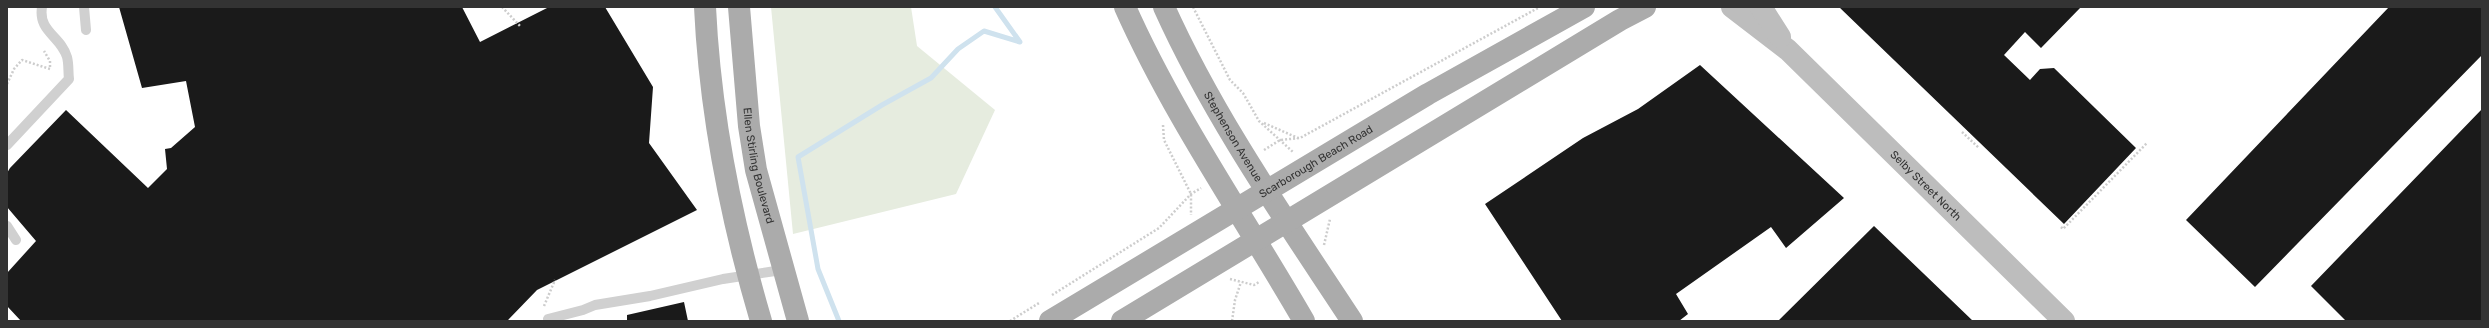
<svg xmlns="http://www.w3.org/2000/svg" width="2489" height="328" font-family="Rubik,sans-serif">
<rect width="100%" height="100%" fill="#fff"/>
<!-- green -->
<path fill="#e6ecdf" d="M 771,7 L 911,7 L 917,46 L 995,110 L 956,194 L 793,234 Z"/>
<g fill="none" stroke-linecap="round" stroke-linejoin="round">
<!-- stream -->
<path stroke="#cfe2ee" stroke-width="5" d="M 839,321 L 818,269 L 798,157 L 882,105 L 931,78 L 958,49 L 984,31 L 1020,42 L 995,7"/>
</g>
<!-- building -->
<path fill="#1a1a1a" d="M 119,7 L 462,7 L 480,42 L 549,7 L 605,7 L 653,87 L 649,143 L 697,210 L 537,290 L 507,321 L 21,321 L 7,306 L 7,273 L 36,241 L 7,207 L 7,173 L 10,168 L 66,110 L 148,188 L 167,169 L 165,149 L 171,148 L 195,127 L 186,81 L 142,88 Z
M 1839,7 L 2081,7 L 2041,48 L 2025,32 L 2004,55 L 2030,80 L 2040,69 L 2054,68 L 2136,148 L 2064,224 Z
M 2389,7 L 2482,7 L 2482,55 L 2255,287 L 2186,220 Z
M 1700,65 L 1844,198 L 1786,248 L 1771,227 L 1676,294 L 1688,314 L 1679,321 L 1562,321 L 1485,204 L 1583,138 L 1638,109 Z
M 2482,109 L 2482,321 L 2346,321 L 2311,286 Z
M 1874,226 L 1973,321 L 1778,321 Z
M 684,302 L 688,321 L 627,321 L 627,315 Z"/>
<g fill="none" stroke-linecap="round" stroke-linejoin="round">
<!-- path -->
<path stroke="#cdcdcd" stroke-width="2.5" stroke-dasharray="2 2" stroke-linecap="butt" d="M 502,7 L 520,26
M 1193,7 L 1230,80 L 1243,93 L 1259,121 L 1293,152
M 7,84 L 14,69 L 22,60 L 50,69 L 50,61 L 44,51
M 1264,123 L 1298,138
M 1163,125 L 1164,140 L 1191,194 L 1191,215
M 1962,132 L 1979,148
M 1264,150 L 1280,140 L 1300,138 L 1538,8
M 2061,227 L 2063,229 L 2147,143
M 1324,245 L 1330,219
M 1230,279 L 1254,285 L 1259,282
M 1052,295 L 1159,228 L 1191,194 L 1201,188
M 544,306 L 555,280
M 1010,321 L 1039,303
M 1232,321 L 1235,300 L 1241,282"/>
<!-- lane -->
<path stroke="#d0d0d0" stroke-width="10" d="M 84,7 L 86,30
M 7,145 L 69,79 C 68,72 69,64 67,57 C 61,36 38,32 42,7
M 7,226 L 16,240
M 549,321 L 548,319 L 583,310 L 595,305 L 650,296 L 723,279 L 782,270"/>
<!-- secondary -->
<g stroke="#bdbdbd" stroke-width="22">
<path id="s1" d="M 1732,7 L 1788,50 L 2064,321"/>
<path d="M 1761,7 L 1780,37"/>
</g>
<!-- primary -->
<g stroke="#ababab" stroke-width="22">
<path d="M 705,7 C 710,113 731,219 761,321"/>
<path id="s2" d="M 739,7 L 749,126 L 756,170 L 798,321"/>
<path d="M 1125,7 C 1174,117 1244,217 1304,321"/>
<path id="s3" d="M 1164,7 C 1214,118 1285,219 1352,321"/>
<path id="s4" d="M 1050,321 L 1428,94 L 1584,7"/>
<path d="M 1122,321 L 1620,20 L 1645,7"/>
</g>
</g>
<g text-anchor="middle" stroke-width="4" stroke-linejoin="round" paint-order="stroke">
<!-- street labels -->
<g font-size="11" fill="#333" stroke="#fff">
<text dy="4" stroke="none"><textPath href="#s3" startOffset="147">Stephenson Avenue</textPath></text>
<text dy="4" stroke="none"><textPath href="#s4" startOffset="310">Scarborough Beach Road</textPath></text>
<text dy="4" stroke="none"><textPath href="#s2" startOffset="160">Ellen Stirling Boulevard</textPath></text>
<text dy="4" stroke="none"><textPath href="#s1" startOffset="264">Selby Street North</textPath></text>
</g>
</g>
<!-- border -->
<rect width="2489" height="328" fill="none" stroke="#333333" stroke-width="16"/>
</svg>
